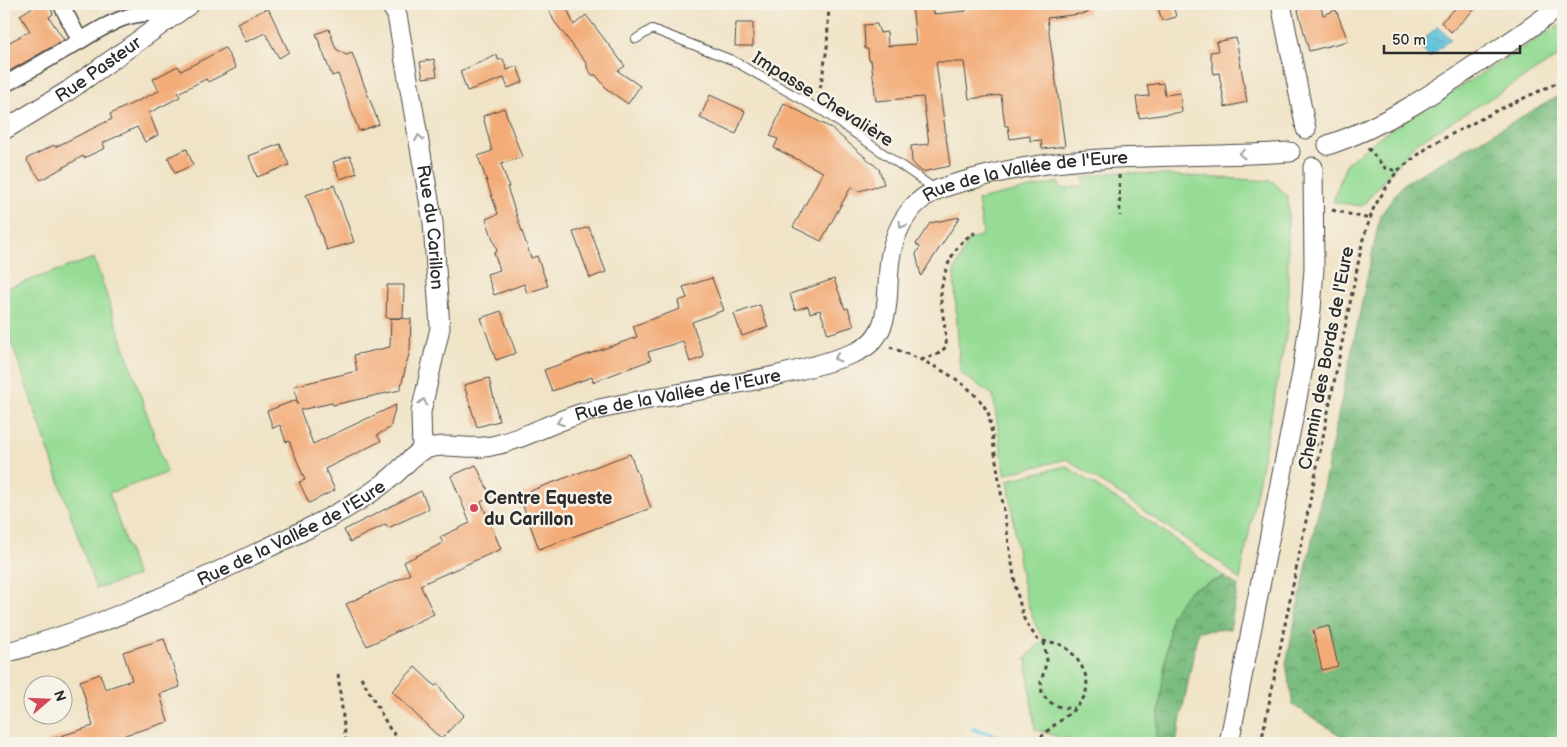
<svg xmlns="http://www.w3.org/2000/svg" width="1567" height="747" font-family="'Balsamiq Sans',sans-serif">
<defs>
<pattern id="forest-crowns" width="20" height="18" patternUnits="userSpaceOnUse" patternTransform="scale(1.25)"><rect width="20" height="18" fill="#78bc7e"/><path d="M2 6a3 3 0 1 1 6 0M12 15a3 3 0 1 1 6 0" fill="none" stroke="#639967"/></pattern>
<pattern id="water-ripples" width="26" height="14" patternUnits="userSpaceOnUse" patternTransform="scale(1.25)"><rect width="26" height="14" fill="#5bc1d8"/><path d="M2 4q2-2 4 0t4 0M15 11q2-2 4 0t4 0" fill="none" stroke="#4b9daf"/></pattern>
</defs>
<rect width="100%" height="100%" fill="#f7f3e8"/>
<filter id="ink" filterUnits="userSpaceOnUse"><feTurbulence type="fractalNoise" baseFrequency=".02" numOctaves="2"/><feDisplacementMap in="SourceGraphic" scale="10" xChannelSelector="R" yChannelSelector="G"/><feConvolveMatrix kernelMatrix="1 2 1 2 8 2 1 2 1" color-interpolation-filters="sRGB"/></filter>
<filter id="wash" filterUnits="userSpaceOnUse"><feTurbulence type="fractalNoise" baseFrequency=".0096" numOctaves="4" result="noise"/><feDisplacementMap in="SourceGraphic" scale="20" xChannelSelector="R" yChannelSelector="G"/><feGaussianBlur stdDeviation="1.12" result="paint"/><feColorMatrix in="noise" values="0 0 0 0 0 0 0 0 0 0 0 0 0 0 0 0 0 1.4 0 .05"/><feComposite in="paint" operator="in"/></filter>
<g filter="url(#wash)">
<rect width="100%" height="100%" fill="#f0e3c6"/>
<!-- green -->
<path fill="#96dc95" stroke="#608460" d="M 1563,23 L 1563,54 L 1415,144 L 1362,206 L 1333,202 L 1346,164 L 1382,135 Z
M 1115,172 L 1272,181 L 1288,196 L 1288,325 L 1240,580 L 1221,563 L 1067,459 L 1005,474 L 993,395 L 960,373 L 954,272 L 968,241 L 983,234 L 978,200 L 1058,182 L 1062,189 L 1085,185 L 1083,178 Z
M 94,258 L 167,473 L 109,493 L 137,576 L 96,589 L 9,335 L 4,336 L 4,289 Z
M 1066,466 L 1161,529 L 1224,577 L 1190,590 L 1171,615 L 1155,743 L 1078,743 L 1035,729 L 1026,658 L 1044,639 C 1019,608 1015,522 1008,480 Z"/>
<!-- forest -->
<path fill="url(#forest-crowns)" stroke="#527454" d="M 1557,97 L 1563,97 L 1563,737 L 1545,743 L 1352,743 L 1293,705 L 1286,664 L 1380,216 L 1404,183 Z
M 1224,577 L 1238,586 L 1230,629 L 1198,631 L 1176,743 L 1155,743 L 1171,615 L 1190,590 Z"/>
<!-- water -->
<path fill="url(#water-ripples)" stroke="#437682" d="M 1438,26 L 1450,39 L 1429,58 L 1419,44 Z"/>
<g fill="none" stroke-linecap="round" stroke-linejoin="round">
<!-- stream -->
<path stroke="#5bc1d8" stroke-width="5.5" d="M 974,729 L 1018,743"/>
</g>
<g id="blocks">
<!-- building -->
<path fill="#f3ac78" d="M 38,4 L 49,4 L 53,14 L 49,17 L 64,40 L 4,74 L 4,45 L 30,31 L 20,15 Z
M 547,4 L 565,4 L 574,25 L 586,15 L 625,66 L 618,71 L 640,86 L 628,104 L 608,90 L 596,75 L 592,75 L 587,68 L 587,64 L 554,21 Z
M 912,4 L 933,4 L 934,14 L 966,11 L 966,4 L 1087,4 L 1088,13 L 1047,18 L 1065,146 L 1042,149 L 1041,140 L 1030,141 L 1030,136 L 1010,139 L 1008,126 L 1005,126 L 1001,95 L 969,99 L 964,62 L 936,62 L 950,166 L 922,172 L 912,162 L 911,146 L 929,144 L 923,97 L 876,101 L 871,60 L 869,60 L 868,49 L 865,49 L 864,25 L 877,24 L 880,33 L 887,32 L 888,46 L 916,44 Z
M 1157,4 L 1173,4 L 1176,17 L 1162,21 Z
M 1320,4 L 1323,15 L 1336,10 L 1348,41 L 1309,51 L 1298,10 Z
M 1460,4 L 1480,4 L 1451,32 L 1441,22 Z
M 268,8 L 289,52 L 279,58 L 265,33 L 246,42 L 237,23 Z
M 736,23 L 753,23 L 753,46 L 735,46 Z
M 329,29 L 336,49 L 346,55 L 352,53 L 379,124 L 359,131 L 338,74 L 332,76 L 316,34 Z
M 1236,38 L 1247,102 L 1225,107 L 1219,73 L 1214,74 L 1210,52 L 1218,51 L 1216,42 Z
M 225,48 L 236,68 L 208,82 L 206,79 L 178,93 L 180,97 L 149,113 L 158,135 L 145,142 L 137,127 L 103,143 L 105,148 L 84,158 L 83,156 L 41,180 L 27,161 L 28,158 L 54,145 L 55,147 L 112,119 L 110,114 L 159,91 L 153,79 L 178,66 L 181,71 Z
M 497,55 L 498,60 L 503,59 L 507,70 L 517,66 L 523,82 L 508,88 L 504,78 L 467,91 L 460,71 Z
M 434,59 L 437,76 L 423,78 L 420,62 Z
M 1163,83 L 1165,95 L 1180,93 L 1182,112 L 1139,118 L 1136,97 L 1149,96 L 1147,85 Z
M 710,95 L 745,111 L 736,134 L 700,118 Z
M 784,103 L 831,128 L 879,169 L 884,184 L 859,191 L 851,187 L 821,241 L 793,227 L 823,172 L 774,148 L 778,139 L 770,136 Z
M 504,108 L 522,157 L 501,164 L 509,187 L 507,187 L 531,258 L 537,256 L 548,286 L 527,293 L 524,284 L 494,295 L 487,274 L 500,270 L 494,253 L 497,251 L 486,219 L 498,214 L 478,156 L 492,151 L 483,116 Z
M 280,144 L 289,165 L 257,177 L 249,156 Z
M 187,149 L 193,165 L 175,173 L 168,157 Z
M 350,156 L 357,173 L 340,179 L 333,162 Z
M 334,185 L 354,242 L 327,250 L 306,195 Z
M 960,217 L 921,276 L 916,254 L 920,247 L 916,244 L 930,223 Z
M 589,227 L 606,272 L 590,278 L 573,232 Z
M 712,278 L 724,310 L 692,322 L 704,357 L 690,362 L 683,341 L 648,352 L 651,360 L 593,382 L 592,377 L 552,391 L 544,370 L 637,337 L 633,326 L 680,309 L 678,301 L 687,298 L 683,287 Z
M 834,279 L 845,309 L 848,308 L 854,326 L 828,334 L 820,310 L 810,313 L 808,306 L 795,310 L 790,294 Z
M 387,285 L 404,285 L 403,318 L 386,318 Z
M 760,305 L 768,327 L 742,336 L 734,314 Z
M 501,311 L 516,353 L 496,360 L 481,318 Z
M 391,318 L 411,319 L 410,350 L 400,390 L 333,405 L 332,403 L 300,410 L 313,444 L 396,405 L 390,428 L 377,435 L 381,441 L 325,469 L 335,490 L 309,503 L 299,482 L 305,480 L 289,441 L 286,442 L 280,425 L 273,428 L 267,411 L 296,400 L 298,405 L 294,386 L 357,371 L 354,355 L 390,347 Z
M 489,378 L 499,421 L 477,427 L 464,385 Z
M 630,454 L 651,508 L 539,549 L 519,495 Z
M 476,465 L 491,497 L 481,502 L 501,549 L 420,585 L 434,614 L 367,646 L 346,604 L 410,574 L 404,562 L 443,543 L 440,537 L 470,523 L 451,476 Z
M 421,491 L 429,509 L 388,528 L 386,524 L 350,542 L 344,530 Z
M 1329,626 L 1338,666 L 1322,670 L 1313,630 Z
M 164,639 L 180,687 L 160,694 L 168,722 L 125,735 L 128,743 L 48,743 L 48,740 L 93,726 L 80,681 L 100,674 L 105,689 L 132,680 L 123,652 Z
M 415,667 L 435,686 L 438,684 L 447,698 L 464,715 L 441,739 L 392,691 Z"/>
</g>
</g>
<g filter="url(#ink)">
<use href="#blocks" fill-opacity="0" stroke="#494742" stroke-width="1"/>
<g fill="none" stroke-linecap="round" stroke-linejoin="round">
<!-- service casing -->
<g stroke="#494742" stroke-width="10">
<path id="service" d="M 636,39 L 652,29 L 732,60 L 824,112 L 935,189"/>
</g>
<!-- minor casing -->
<g stroke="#494742" stroke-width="18">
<path id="minor" d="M 61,4 L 80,41 C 113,21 134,8 174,15
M 4,85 L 80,41"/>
</g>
<!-- tertiary casing -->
<g stroke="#494742" stroke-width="21">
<g id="tertiary">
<path id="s1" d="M 390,4 L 397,15 L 433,223 L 440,328 L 421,412 L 422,451"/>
<path d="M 1281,4 L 1306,129"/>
<path id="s2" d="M 4,130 L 68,91 L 190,4"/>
<path d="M 1328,145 C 1383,127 1432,94 1481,61 C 1508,43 1536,26 1561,4"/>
<path id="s3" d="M 4,653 C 111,626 211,575 311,527 C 337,514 365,499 388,480 C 400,471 410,457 423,450 C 443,441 470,451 491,446 C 524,440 554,420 587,412 C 673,391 772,384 854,353 C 895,337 885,293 890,259 C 893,240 901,221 913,207 C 930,189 950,185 973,179 C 1077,150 1184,159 1290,152"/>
<path d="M 1229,743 L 1302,373 L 1311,310 L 1314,268 L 1313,167"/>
</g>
</g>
<!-- path -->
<path stroke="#494742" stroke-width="3" stroke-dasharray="4 4" stroke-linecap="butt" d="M 347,4 L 373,11
M 819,96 L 827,48 L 829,4
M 1368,148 L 1385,168 L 1397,171
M 1119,175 L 1120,216
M 1332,210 L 1370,219
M 890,347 C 923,360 973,380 989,415 L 1016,589 L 1024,619 L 1037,639 C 1045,643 1055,641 1063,646 C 1071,650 1079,661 1083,669 C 1101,707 1052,718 1037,743
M 921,360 L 938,354 L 946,347 C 947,329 940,308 941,292 C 943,271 955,241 975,233
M 1306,443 L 1322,445
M 1044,642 L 1047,660 L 1041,682 L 1042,694 C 1051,705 1060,709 1075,708
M 338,674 L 346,743
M 361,677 L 391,731 L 404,743
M 1039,741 L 1047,743
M 1261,743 L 1363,239 L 1374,207 L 1397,171 L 1431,145 L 1496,111 L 1563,80"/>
<!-- service -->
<use href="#service" stroke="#fff" stroke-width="8"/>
<!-- minor -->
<use href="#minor" stroke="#fff" stroke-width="15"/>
<!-- tertiary -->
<use href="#tertiary" stroke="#fff" stroke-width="19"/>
</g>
<!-- one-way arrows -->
<defs><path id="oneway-chevron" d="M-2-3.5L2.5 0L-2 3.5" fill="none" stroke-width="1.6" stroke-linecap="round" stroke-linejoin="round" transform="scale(1.25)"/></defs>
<g stroke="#a0a0a0">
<use href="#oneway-chevron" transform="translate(419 138) rotate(-100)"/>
<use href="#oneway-chevron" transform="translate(1242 154) rotate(179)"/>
<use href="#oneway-chevron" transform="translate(902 225) rotate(120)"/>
<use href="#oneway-chevron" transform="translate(837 358) rotate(163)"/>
<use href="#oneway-chevron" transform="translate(423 402) rotate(-77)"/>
<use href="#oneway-chevron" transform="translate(560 422) rotate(160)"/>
</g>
</g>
<!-- markers -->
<circle fill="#d1495b" stroke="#f7f3e8" stroke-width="2" cx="474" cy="508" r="5"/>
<g text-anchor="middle" stroke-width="5" stroke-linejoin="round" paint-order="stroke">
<!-- street labels -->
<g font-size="18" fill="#2b2b2b" stroke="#f7f3e8">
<text dy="6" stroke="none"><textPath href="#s2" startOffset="112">Rue Pasteur</textPath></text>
<text transform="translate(823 99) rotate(32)" y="6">Impasse Chevalière</text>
<text dy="6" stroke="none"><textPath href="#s3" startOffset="1198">Rue de la Vallée de l'Eure</textPath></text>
<text dy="6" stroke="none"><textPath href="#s1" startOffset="228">Rue du Carillon</textPath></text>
<text transform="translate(1326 358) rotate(-79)" y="6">Chemin des Bords de l'Eure</text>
<text dy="6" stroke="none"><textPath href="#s3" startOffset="732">Rue de la Vallée de l'Eure</textPath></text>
<text dy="6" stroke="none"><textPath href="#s3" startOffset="312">Rue de la Vallée de l'Eure</textPath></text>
</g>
<!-- poi labels -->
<g font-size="18" font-weight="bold" fill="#2b2b2b" stroke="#f7f3e8" text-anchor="start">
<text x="484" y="504">Centre Equeste<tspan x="484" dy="21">du Carillon</tspan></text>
</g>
</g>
<!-- margin -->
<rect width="1567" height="747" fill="none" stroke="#f7f3e8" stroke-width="20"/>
<!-- north arrow -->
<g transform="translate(48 700) rotate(71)"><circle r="24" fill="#f7f3e8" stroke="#a5a39c"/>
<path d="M0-4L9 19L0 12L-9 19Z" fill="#d1495b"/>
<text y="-8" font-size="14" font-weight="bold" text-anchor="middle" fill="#2b2b2b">N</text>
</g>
<!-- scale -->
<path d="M1384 45v8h136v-8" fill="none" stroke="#2b2b2b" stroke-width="2.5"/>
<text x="1392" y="45" font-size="15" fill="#2b2b2b" stroke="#f7f3e8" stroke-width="4" paint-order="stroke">50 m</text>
</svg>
